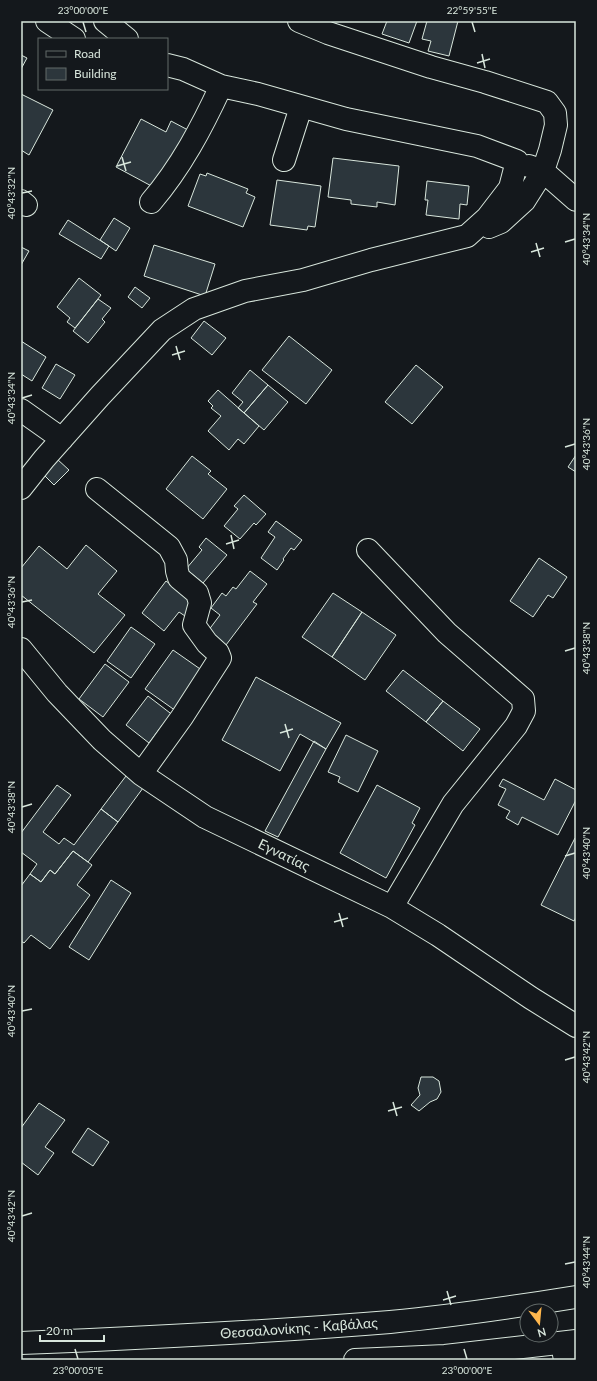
<svg xmlns="http://www.w3.org/2000/svg" width="597" height="1381" font-family="Lato,sans-serif">
<rect width="100%" height="100%" fill="#14181c"/>
<!-- building -->
<path fill="#2c363c" stroke="#d8e6dc" d="M 387,21 L 417,21 L 409,43 L 382,34 Z
M 427,21 L 458,21 L 449,56 L 428,51 L 431,41 L 422,39 Z
M 21,55 L 27,58 L 21,69 Z
M 21,94 L 53,110 L 29,155 L 21,150 Z
M 141,119 L 166,132 L 171,121 L 188,130 L 157,189 L 116,167 Z
M 333,158 L 399,166 L 395,205 L 377,202 L 377,207 L 351,204 L 351,200 L 328,197 Z
M 207,173 L 248,189 L 246,193 L 255,197 L 243,227 L 188,206 L 200,174 L 206,176 Z
M 277,180 L 321,186 L 315,227 L 308,226 L 307,230 L 270,225 Z
M 427,181 L 469,186 L 467,205 L 460,204 L 459,219 L 426,215 L 428,200 L 425,200 Z
M 114,218 L 130,228 L 116,251 L 100,240 Z
M 68,220 L 109,246 L 101,259 L 59,234 Z
M 154,245 L 215,264 L 205,296 L 144,276 Z
M 21,247 L 29,251 L 21,265 Z
M 79,278 L 101,295 L 75,328 L 67,322 L 70,318 L 57,307 Z
M 135,287 L 150,298 L 142,308 L 128,297 Z
M 98,299 L 111,308 L 102,319 L 105,322 L 88,343 L 73,331 Z
M 204,321 L 226,338 L 212,355 L 191,338 Z
M 289,336 L 332,370 L 306,404 L 262,370 Z
M 21,341 L 46,357 L 32,381 L 21,374 Z
M 56,364 L 75,375 L 60,399 L 42,388 Z
M 416,365 L 443,387 L 412,424 L 385,402 Z
M 250,370 L 268,385 L 244,413 L 238,408 L 243,402 L 232,393 Z
M 268,385 L 288,402 L 264,430 L 244,413 Z
M 218,390 L 259,426 L 244,444 L 238,439 L 229,450 L 208,431 L 221,416 L 211,408 L 213,406 L 208,401 Z
M 576,455 L 576,472 L 568,467 Z
M 192,456 L 211,471 L 208,474 L 227,489 L 203,519 L 166,489 Z
M 57,459 L 69,470 L 54,485 L 43,474 Z
M 244,495 L 266,514 L 256,525 L 254,523 L 240,539 L 224,526 L 238,509 L 234,506 Z
M 276,521 L 302,540 L 294,550 L 291,548 L 283,559 L 284,560 L 277,570 L 261,558 L 275,537 L 268,532 Z
M 206,538 L 227,555 L 203,583 L 186,569 L 202,550 L 199,547 Z
M 86,545 L 117,571 L 98,594 L 125,615 L 94,653 L 21,595 L 21,568 L 39,546 L 67,569 Z
M 539,558 L 567,577 L 553,598 L 548,595 L 533,617 L 510,601 Z
M 250,571 L 267,584 L 253,602 L 257,604 L 226,645 L 208,631 L 220,615 L 211,608 L 222,593 L 226,596 L 233,587 L 236,589 Z
M 166,581 L 195,603 L 185,616 L 179,612 L 164,631 L 142,613 Z
M 333,593 L 362,612 L 332,657 L 302,637 Z
M 362,612 L 396,635 L 365,680 L 332,657 Z
M 131,627 L 155,644 L 131,678 L 107,661 Z
M 173,650 L 203,671 L 176,711 L 145,689 Z
M 105,664 L 129,682 L 103,717 L 79,699 Z
M 403,670 L 443,701 L 426,722 L 386,691 Z
M 256,677 L 341,723 L 326,749 L 300,734 L 280,771 L 222,740 Z
M 148,696 L 174,716 L 166,727 L 163,724 L 149,743 L 126,725 Z
M 443,701 L 480,729 L 463,751 L 426,722 Z
M 346,735 L 378,751 L 358,792 L 338,782 L 340,777 L 328,772 Z
M 314,741 L 326,749 L 278,837 L 265,831 Z
M 126,776 L 143,788 L 118,822 L 101,809 Z
M 503,779 L 544,800 L 555,779 L 576,790 L 576,800 L 558,835 L 522,817 L 518,825 L 506,818 L 510,811 L 498,805 L 506,789 L 499,786 Z
M 57,785 L 71,795 L 43,832 L 59,844 L 64,838 L 74,845 L 101,809 L 118,822 L 88,862 L 73,851 L 55,874 L 50,870 L 41,882 L 30,874 L 37,864 L 21,852 L 21,833 Z
M 377,785 L 420,808 L 412,823 L 415,825 L 386,878 L 340,853 Z
M 575,838 L 576,839 L 576,917 L 574,921 L 541,905 Z
M 73,851 L 92,865 L 77,885 L 90,895 L 50,949 L 31,935 L 24,943 L 21,941 L 21,886 L 30,874 L 41,882 L 50,870 L 55,874 Z
M 111,880 L 131,893 L 89,960 L 69,947 Z
M 421,1077 L 433,1077 L 439,1081 L 441,1092 L 437,1099 L 430,1102 L 419,1111 L 411,1105 L 420,1095 L 418,1088 Z
M 39,1103 L 65,1120 L 45,1147 L 54,1153 L 38,1175 L 21,1162 L 21,1128 Z
M 88,1128 L 109,1142 L 93,1166 L 72,1152 Z"/>
<g fill="none" stroke-linecap="round" stroke-linejoin="round">
<!-- minor casing -->
<g stroke="#d8e6dc" stroke-width="24">
<path id="minor" d="M 47,21 L 74,39
M 105,21 L 127,39
M 299,21 L 328,33 L 431,67 L 485,82 L 547,102 L 555,113 L 556,125 L 550,150 L 543,171 L 524,201 L 501,222 L 489,227
M 284,160 L 301,107
M 529,166 L 543,171 L 576,200
M 21,201 L 26,205
M 151,202 C 181,167 202,127 221,86
M 21,410 L 62,439
M 21,488 L 44,459 L 100,396 L 162,330 L 194,309 L 245,291 L 303,280 L 371,260 L 467,236 L 487,218 L 510,188 L 517,161 L 477,146 L 346,119 L 258,94 L 221,86 L 183,69 L 167,65
M 97,489 L 169,547 L 176,560 L 177,571 L 179,578 L 197,593 L 200,603 L 194,625 L 207,643 L 218,653 L 220,658 L 182,717 L 141,774
M 368,550 L 447,633 L 523,699 L 524,711 L 516,726 L 453,804 L 392,907
M 21,649 L 57,693 L 102,740 L 141,774 L 205,817 L 392,907 L 438,935 L 531,998 L 576,1026
M 562,1343 L 565,1360"/>
</g>
<!-- major casing -->
<g stroke="#d8e6dc" stroke-width="24">
<path id="major" d="M 21,1343 C 144,1338 267,1332 390,1322 C 452,1316 514,1307 576,1297
M 355,1360 L 445,1356 L 576,1341"/>
</g>
<!-- minor -->
<use href="#minor" stroke="#14181c" stroke-width="22"/>
<!-- major -->
<use href="#major" stroke="#14181c" stroke-width="22"/>
</g>
<!-- ticks -->
<path fill="none" stroke="#d8e6dc" stroke-width="1.5" d="M 83,22 L 86,32M 472,22 L 475,32M 482,54 L 485,68M 477,63 L 490,59M 122,157 L 126,171M 117,166 L 131,162M 22,193 L 32,191M 565,242 L 575,239M 536,243 L 540,257M 531,252 L 544,248M 176,346 L 180,360M 172,355 L 185,351M 22,398 L 32,395M 565,447 L 575,444M 231,535 L 234,549M 226,544 L 239,540M 22,602 L 32,600M 565,651 L 575,648M 285,724 L 289,738M 280,733 L 293,729M 22,807 L 32,804M 565,856 L 575,853M 339,913 L 343,927M 334,922 L 348,918M 22,1011 L 32,1009M 565,1060 L 575,1057M 393,1102 L 397,1116M 388,1111 L 402,1107M 22,1216 L 32,1213M 565,1264 L 575,1262M 447,1291 L 451,1305M 443,1300 L 456,1296M 75,1349 L 78,1359M 464,1349 L 467,1359"/>
<g text-anchor="middle" stroke-width="3" stroke-linejoin="round" paint-order="stroke">
<!-- street labels -->
<g font-size="14" fill="#d8e6dc" stroke="#14181c">
<text transform="translate(284 855) rotate(26)" y="5">Εγνατίας</text>
<text transform="translate(299 1328) rotate(-4)" y="5">Θεσσαλονίκης - Καβάλας</text>
</g>
</g>
<!-- border -->
<rect width="597" height="1381" fill="none" stroke="#14181c" stroke-width="44"/>
<!-- legend -->
<rect x="38" y="38" width="130" height="52" fill="#14181c" stroke="#626a69"/>
<rect x="46" y="51" width="20" height="6" fill="#14181c" stroke="#626a69"/>
<text x="74" y="58" font-size="12" fill="#d8e6dc">Road</text>
<rect x="46" y="68" width="20" height="12" fill="#2c363c" stroke="#626a69"/>
<text x="74" y="78" font-size="12" fill="#d8e6dc">Building</text>
<!-- north arrow -->
<g transform="translate(539 1323) rotate(164)"><circle r="19" fill="#14181c" stroke="#626a69"/>
<path d="M0-3L7 15L0 10L-7 15Z" fill="#ffb74d"/>
<text y="-6" font-size="11" font-weight="bold" text-anchor="middle" fill="#d8e6dc">N</text>
</g>
<!-- scale -->
<path d="M40 1335v6h64v-6" fill="none" stroke="#d8e6dc" stroke-width="2"/>
<text x="46" y="1335" font-size="12" fill="#d8e6dc" stroke="#14181c" stroke-width="3" paint-order="stroke">20 m</text>
<rect x="22" y="22" width="553" height="1337" fill="none" stroke="#d8e6dc" stroke-width="1.5"/>
<g font-size="10" text-anchor="middle" fill="#d8e6dc">
<text x="83" y="14">23°00'00"E</text>
<text x="472" y="14">22°59'55"E</text>
<text transform="translate(11 193) rotate(-90)" y="4">40°43'32"N</text>
<text transform="translate(586 239) rotate(-90)" y="4">40°43'34"N</text>
<text transform="translate(11 398) rotate(-90)" y="4">40°43'34"N</text>
<text transform="translate(586 444) rotate(-90)" y="4">40°43'36"N</text>
<text transform="translate(11 602) rotate(-90)" y="4">40°43'36"N</text>
<text transform="translate(586 648) rotate(-90)" y="4">40°43'38"N</text>
<text transform="translate(11 807) rotate(-90)" y="4">40°43'38"N</text>
<text transform="translate(586 853) rotate(-90)" y="4">40°43'40"N</text>
<text transform="translate(11 1011) rotate(-90)" y="4">40°43'40"N</text>
<text transform="translate(586 1057) rotate(-90)" y="4">40°43'42"N</text>
<text transform="translate(11 1216) rotate(-90)" y="4">40°43'42"N</text>
<text transform="translate(586 1262) rotate(-90)" y="4">40°43'44"N</text>
<text x="78" y="1374">23°00'05"E</text>
<text x="467" y="1374">23°00'00"E</text>
</g>
</svg>
